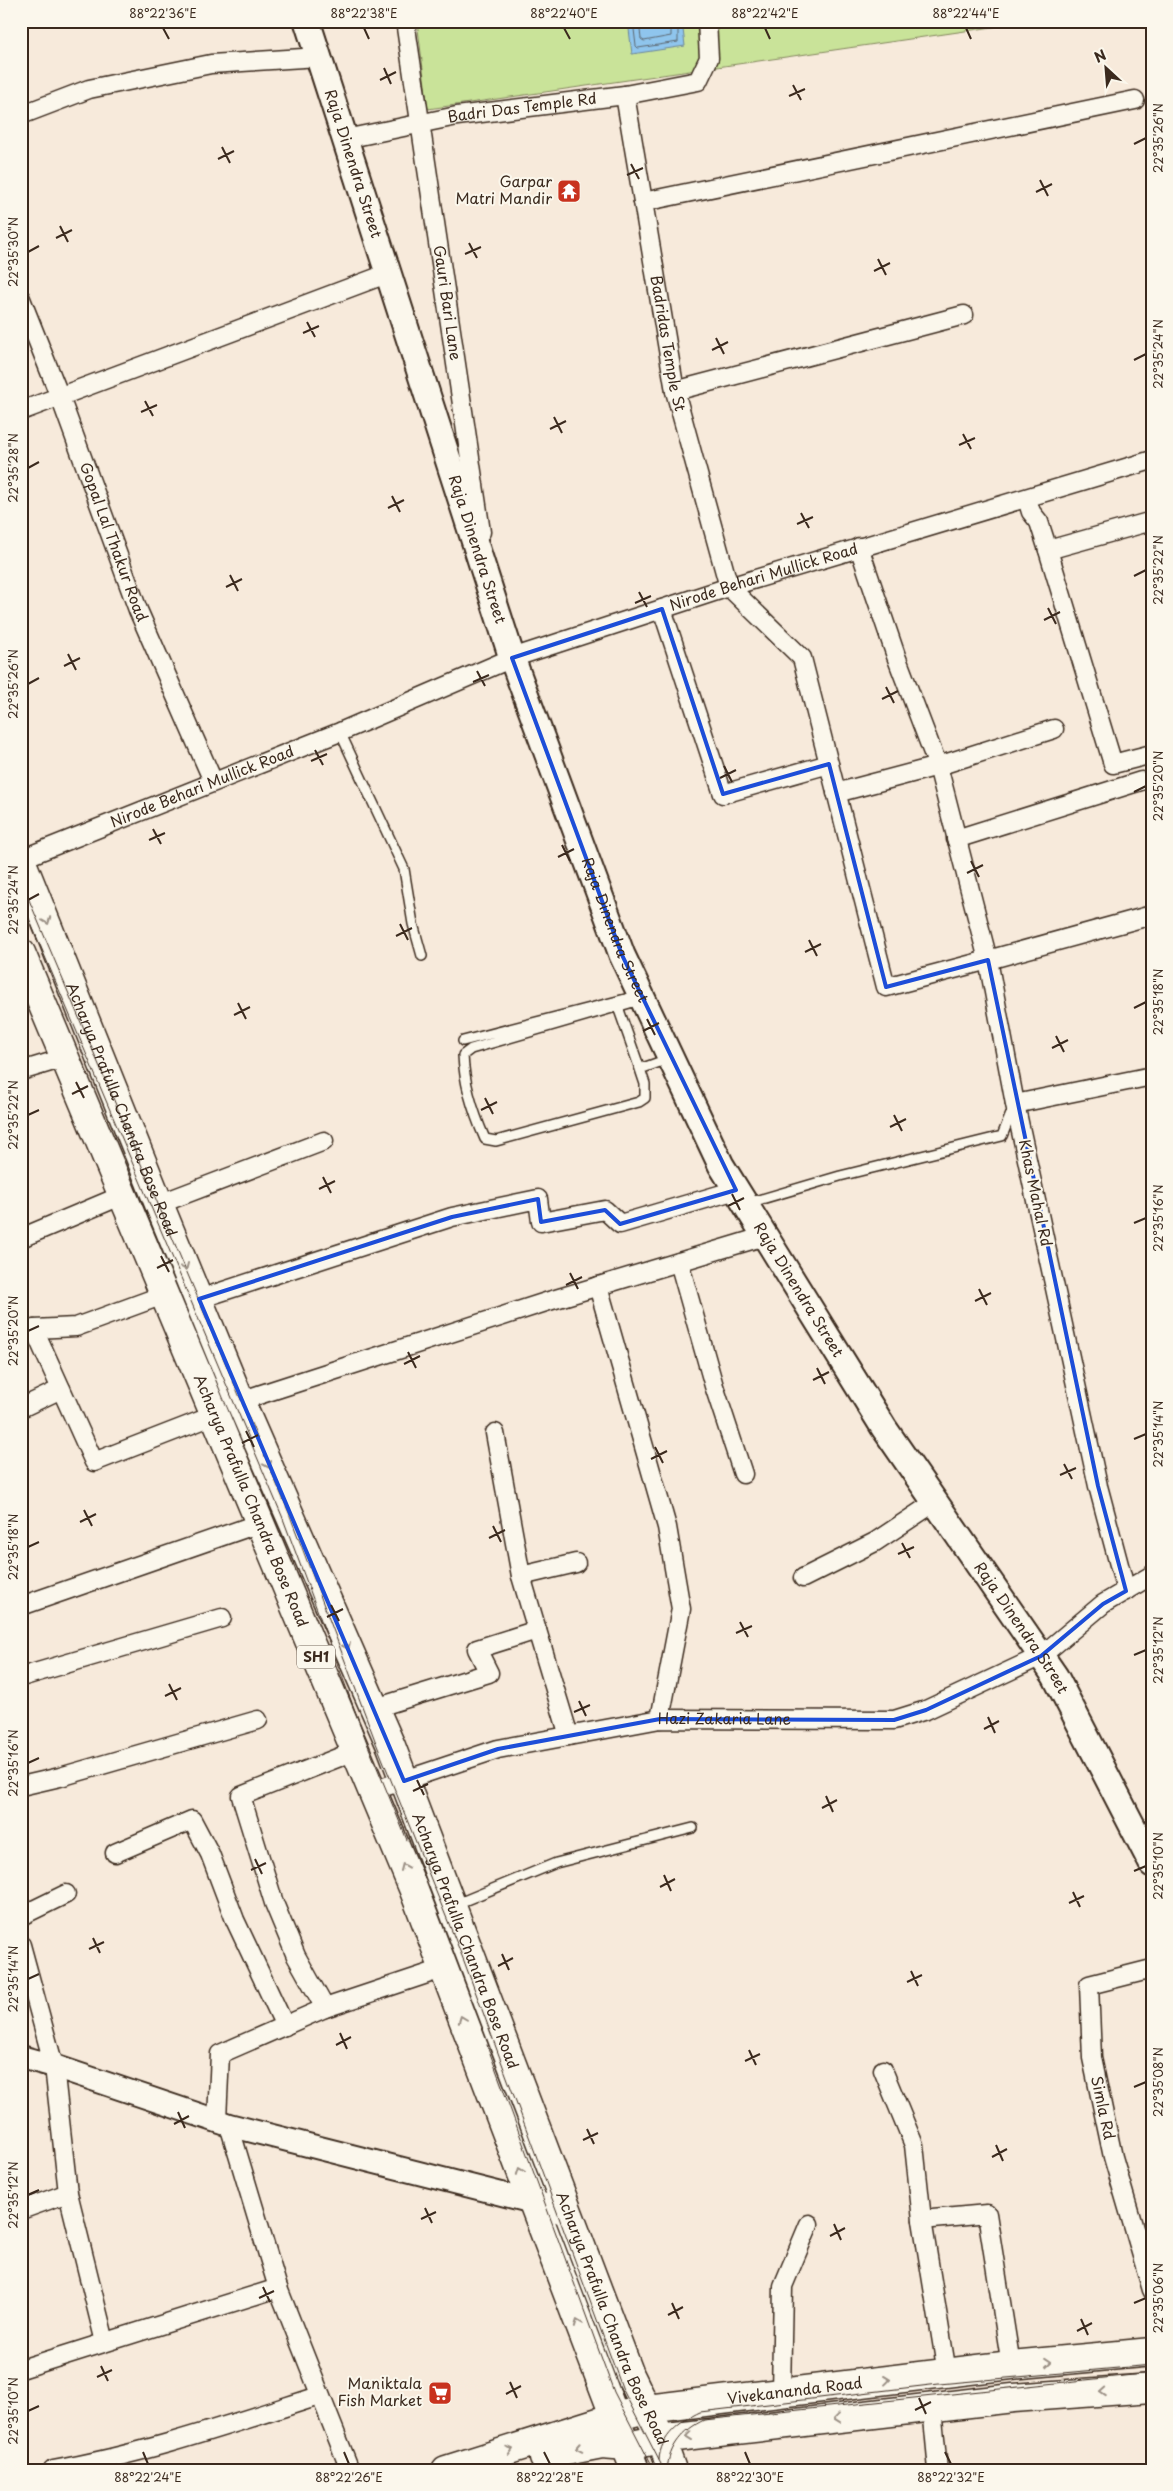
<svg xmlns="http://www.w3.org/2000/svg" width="1173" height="2491" font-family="'Playpen Sans',sans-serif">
<rect width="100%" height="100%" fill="#f7eadb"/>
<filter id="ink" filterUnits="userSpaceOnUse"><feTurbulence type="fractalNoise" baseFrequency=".02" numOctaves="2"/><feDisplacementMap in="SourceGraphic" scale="10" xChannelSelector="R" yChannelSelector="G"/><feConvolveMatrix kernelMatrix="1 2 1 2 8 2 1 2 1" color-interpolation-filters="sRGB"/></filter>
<g filter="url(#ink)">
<!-- green -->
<path fill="#c9e399" stroke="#82865c" d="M 417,21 L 1034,21 L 428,109 Z"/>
<!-- water -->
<path fill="#8fc5ed" stroke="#6d879a" d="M 628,21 L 682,21 L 685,46 L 632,54 Z"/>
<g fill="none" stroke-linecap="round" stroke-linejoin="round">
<!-- shore -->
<path stroke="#5d6871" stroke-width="1" d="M 633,21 L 636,46 L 638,48 L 678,42 L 678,21
M 639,21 L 641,39 L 644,41 L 671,36 L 671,21"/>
<!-- service casing -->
<g stroke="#3b2a1e" stroke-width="12">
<path id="service" d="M 340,732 L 404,869 L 413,924 L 422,956
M 640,1000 L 471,1049 L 463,1055 C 464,1083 474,1114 485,1139 L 496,1141 L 639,1102 L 645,1098 L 645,1084 L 640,1069 L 668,1059
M 618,1007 L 640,1069
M 463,1041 L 633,997
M 748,1203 L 840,1176 L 1002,1136 L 1013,1109
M 454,1905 L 556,1863 L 693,1828"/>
</g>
<!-- minor casing -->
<g stroke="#3b2a1e" stroke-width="21">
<g id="minor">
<path id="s1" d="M 405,21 L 481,532"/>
<path id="s2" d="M 625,95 L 675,391 L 729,587 L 802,658 L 829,764"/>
<path d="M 21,115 L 89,89 L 211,64 L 319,57"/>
<path id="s3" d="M 345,139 L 457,116 L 625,95 L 698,81 L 709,58 L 707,21"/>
<path d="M 643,202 L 1135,100"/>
<path id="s4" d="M 21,299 L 60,397 L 138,610 L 213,781"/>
<path d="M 675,391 L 964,315"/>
<path d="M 21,411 L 389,273"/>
<path d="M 1027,499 L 1031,512 L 1039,522 L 1048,550 L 1113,764 L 1152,754"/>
<path d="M 1048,550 L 1152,521"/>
<path d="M 662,609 L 723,794 L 829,764 L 886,987 L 988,960 L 938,766 L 896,656 L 859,547"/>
<path d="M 836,793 L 938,766 L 1054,729"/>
<path d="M 956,839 L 1141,781"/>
<path id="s5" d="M 21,859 L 340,732 L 512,658 L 729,587 L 1152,460"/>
<path d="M 21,1071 L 64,1058"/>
<path d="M 1015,1104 L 1152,1076"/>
<path d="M 159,1204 L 324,1141"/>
<path d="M 21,1238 L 123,1195"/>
<path d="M 679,1262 L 714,1386 L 743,1474"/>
<path d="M 598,1286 L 667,1527 L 681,1609 L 660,1719"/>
<path d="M 199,1299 L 452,1217 L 538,1199 L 541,1222 L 605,1210 L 620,1224 L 736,1190"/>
<path d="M 34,1329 L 94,1462 L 215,1415"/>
<path d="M 21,1333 L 34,1329 L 76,1327 L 166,1294"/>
<path d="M 240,1401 L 549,1301 L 765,1236"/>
<path d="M 21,1408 L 61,1389"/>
<path d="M 521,1576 L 576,1563"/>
<path d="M 803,1578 L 875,1542 L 935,1502"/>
<path d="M 1126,1591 L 1098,1486 L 1015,1104 L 988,960 L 1152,915"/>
<path d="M 21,1606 L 260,1523"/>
<path d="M 537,1630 L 569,1736"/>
<path d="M 21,1677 L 222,1618"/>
<path d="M 375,1708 L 489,1673 L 477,1649 L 537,1630 L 521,1576 L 495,1433"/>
<path d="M 21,1786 L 60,1777 L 258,1720"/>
<path id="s6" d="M 372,1791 L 498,1749 L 660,1719 L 894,1720 L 926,1710 L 1041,1656 L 1103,1604 L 1152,1575"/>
<path d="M 115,1853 L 192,1820 L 210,1854 L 235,1920 L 285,2026"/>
<path d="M 21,1916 L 66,1894"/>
<path d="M 21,1945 L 54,2066 L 68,2193 L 105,2342"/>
<path id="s7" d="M 1152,1969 L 1089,1985 L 1092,2058 L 1113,2157 L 1152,2290"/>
<path d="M 325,2008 L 296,1956 L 274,1903 L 241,1796 L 355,1751"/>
<path d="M 883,2070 L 914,2145 L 922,2220 L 947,2373"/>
<path d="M 217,2119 L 220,2054 L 325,2008 L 442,1969"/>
<path d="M 229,2125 L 278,2288 L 350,2470"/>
<path d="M 21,2210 L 68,2193"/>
<path d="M 922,2220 L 987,2214 L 1011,2365"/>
<path d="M 21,2369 L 278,2288"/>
<path d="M 781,2393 L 783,2286 L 809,2224"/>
<path d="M 932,2408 L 938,2470"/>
<path d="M 53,2470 C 144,2454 231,2424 319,2396"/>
</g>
</g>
<!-- tertiary casing -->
<g stroke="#3b2a1e" stroke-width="26">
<path id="tertiary" d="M 21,2057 L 54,2066 L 229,2125 L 545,2205 L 569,2216"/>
</g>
<!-- secondary casing -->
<g stroke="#3b2a1e" stroke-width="29">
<g id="secondary">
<path id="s8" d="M 307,21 L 512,658 L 622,955 L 721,1165 L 884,1428 L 1055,1676 L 1152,1864"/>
</g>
</g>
<!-- primary casing -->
<g stroke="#3b2a1e" stroke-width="31">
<g id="primary">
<path id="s9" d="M 21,860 L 159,1204 L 240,1401 L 391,1746 L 630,2375 L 661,2439 L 672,2470"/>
<path id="s10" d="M 21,953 L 413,1888 L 635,2470"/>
<path d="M 544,2458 L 566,2451 L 602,2444 L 627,2446 L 667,2438 L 1013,2398 L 1152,2388"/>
<path id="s11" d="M 446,2470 L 614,2417 L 647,2409 L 1011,2365 L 1152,2352"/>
</g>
</g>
<!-- service -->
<use href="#service" stroke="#fbf7ec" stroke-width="9"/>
<!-- minor -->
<use href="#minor" stroke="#fbf7ec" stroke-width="18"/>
<!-- tertiary -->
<use href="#tertiary" stroke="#fbf7ec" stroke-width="22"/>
<!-- secondary -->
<use href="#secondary" stroke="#fbf7ec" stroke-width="25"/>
<!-- primary -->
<use href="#primary" stroke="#fbf7ec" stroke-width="28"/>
<!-- tram -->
<path stroke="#3b2a1e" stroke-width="1" d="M 21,881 L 289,1513 L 376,1743 L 464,1961 L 623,2390 L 664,2470
M 21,900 L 282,1516 L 367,1743 L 407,1840
M 487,2045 L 614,2392 L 654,2470
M 659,2460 C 660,2436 681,2421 700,2412 L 939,2384 L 1152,2365
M 667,2470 C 669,2446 683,2430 704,2420 L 1152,2373"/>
</g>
<!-- one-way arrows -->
<defs><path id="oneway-chevron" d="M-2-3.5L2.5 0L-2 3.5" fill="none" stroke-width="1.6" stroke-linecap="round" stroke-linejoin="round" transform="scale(1.25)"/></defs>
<g stroke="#9b9085">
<use href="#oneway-chevron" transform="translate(47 921) rotate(69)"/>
<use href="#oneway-chevron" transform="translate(185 1267) rotate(67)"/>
<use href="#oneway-chevron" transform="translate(268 1465) rotate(67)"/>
<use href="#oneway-chevron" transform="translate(347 1646) rotate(66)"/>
<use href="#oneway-chevron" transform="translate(404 1867) rotate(-113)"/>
<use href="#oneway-chevron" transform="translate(462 2019) rotate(-111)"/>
<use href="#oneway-chevron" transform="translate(520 2171) rotate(-111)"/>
<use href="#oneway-chevron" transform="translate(578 2323) rotate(-111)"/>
<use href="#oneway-chevron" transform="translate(1048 2362) rotate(-5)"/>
<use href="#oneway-chevron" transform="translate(887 2380) rotate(-7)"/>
<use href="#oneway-chevron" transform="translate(1103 2392) rotate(176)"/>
<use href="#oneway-chevron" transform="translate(837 2418) rotate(173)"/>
<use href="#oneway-chevron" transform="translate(689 2436) rotate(173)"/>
<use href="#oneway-chevron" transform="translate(579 2448) rotate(169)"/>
<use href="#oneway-chevron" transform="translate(510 2450) rotate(-17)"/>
</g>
</g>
<!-- marked area -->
<path fill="none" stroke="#1d4ed8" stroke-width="4" stroke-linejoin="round" d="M 662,609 L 723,794 L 829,764 L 886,987 L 988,960 L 1098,1486 L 1126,1591 L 1103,1604 L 1041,1656 L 926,1710 L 894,1720 L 660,1719 L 498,1749 L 404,1781 L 199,1299 L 452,1217 L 538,1199 L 541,1222 L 605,1210 L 620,1224 L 736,1190 L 622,955 L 512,658 Z"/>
<!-- ticks -->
<path fill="none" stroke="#3b2a1e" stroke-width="2" d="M 163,28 L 169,39M 364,28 L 369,39M 564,28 L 570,39M 765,28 L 770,39M 966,28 L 971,39M 384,68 L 391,84M 380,80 L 396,72M 793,85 L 801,100M 789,96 L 805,89M 1134,144 L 1146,138M 222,147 L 230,163M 218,159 L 234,151M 631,164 L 639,179M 627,175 L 643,168M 1040,180 L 1048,196M 1036,192 L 1052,184M 60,226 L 68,242M 56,238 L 72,230M 469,243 L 477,258M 28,252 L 39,246M 465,254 L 481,247M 878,259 L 886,275M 874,271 L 890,263M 307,322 L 315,337M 303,333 L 319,326M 716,338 L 724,354M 712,350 L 728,342M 1134,360 L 1146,354M 145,401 L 153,416M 141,412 L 157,405M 554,417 L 562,433M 550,429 L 566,421M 963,434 L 971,449M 959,445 L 975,438M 28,468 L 39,462M 392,496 L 400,512M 388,508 L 404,500M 801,513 L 809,528M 797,524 L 813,517M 230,575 L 238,591M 1134,576 L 1146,570M 226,587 L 242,579M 639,592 L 647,607M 635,603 L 651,596M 1048,608 L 1056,624M 1044,620 L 1060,612M 68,654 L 76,670M 64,666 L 80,658M 477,671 L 485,686M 473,682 L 489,675M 28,684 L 39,678M 886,687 L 894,703M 882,699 L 898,691M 315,750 L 323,765M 311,761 L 327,754M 724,766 L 732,782M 720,778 L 736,770M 1134,792 L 1146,786M 153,829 L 161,844M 149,840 L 165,833M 562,845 L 570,861M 558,857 L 574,849M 971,861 L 979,877M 967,873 L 983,865M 28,900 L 39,894M 400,924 L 408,940M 396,936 L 412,928M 809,940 L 817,956M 805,952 L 821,944M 238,1003 L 246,1019M 1134,1008 L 1146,1002M 234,1015 L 250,1007M 647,1019 L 655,1035M 643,1031 L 659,1023M 1056,1036 L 1064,1052M 1052,1048 L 1068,1040M 76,1082 L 84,1098M 72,1094 L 88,1086M 485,1098 L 493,1114M 481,1110 L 497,1102M 28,1115 L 39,1110M 894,1115 L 902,1131M 890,1127 L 906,1119M 323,1177 L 331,1193M 319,1189 L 335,1181M 732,1194 L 740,1210M 728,1206 L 744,1198M 1134,1223 L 1146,1218M 161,1256 L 169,1272M 157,1268 L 173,1260M 570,1273 L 578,1289M 566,1285 L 582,1277M 979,1289 L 987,1305M 975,1301 L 991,1293M 28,1331 L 39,1326M 408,1352 L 416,1368M 404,1364 L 420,1356M 817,1368 L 825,1384M 813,1380 L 829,1372M 246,1431 L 254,1447M 1134,1439 L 1146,1434M 242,1443 L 258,1435M 655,1447 L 663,1463M 651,1459 L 667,1451M 1064,1464 L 1072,1479M 1060,1475 L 1076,1468M 84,1510 L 92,1526M 80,1522 L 96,1514M 493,1526 L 501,1542M 489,1538 L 505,1530M 902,1543 L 910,1558M 28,1547 L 39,1542M 898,1554 L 914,1547M 331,1605 L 339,1621M 327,1617 L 343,1609M 740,1622 L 748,1637M 736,1633 L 752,1626M 1134,1655 L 1146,1650M 169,1684 L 177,1700M 165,1696 L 181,1688M 579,1701 L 586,1716M 574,1712 L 590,1705M 988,1717 L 995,1733M 984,1729 L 999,1721M 28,1763 L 39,1758M 417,1780 L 424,1795M 413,1791 L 428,1784M 826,1796 L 833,1812M 822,1808 L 837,1800M 255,1859 L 262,1874M 251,1870 L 266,1863M 1134,1871 L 1146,1866M 664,1875 L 671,1891M 660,1887 L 675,1879M 1073,1892 L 1080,1907M 1069,1903 L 1084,1896M 93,1938 L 100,1953M 89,1949 L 104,1942M 502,1954 L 509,1970M 498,1966 L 513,1958M 911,1971 L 918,1986M 28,1979 L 39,1974M 907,1982 L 922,1975M 340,2033 L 347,2049M 336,2045 L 351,2037M 749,2050 L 756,2065M 745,2061 L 760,2054M 1134,2087 L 1146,2082M 178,2112 L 185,2128M 174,2124 L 189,2116M 587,2129 L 594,2144M 583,2140 L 598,2133M 996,2145 L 1003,2161M 992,2157 L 1007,2149M 28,2195 L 39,2190M 425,2208 L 432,2223M 421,2219 L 436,2212M 834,2224 L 841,2240M 830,2236 L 845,2228M 263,2287 L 270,2302M 259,2298 L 274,2291M 672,2303 L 679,2319M 1134,2303 L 1146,2298M 668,2315 L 683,2307M 1081,2319 L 1088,2335M 1077,2331 L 1092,2323M 101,2366 L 108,2381M 97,2377 L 112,2370M 510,2382 L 517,2398M 506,2394 L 521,2386M 919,2398 L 926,2414M 915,2410 L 931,2402M 28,2411 L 39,2406M 143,2452 L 148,2464M 344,2452 L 349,2464M 544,2452 L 550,2464M 745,2452 L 750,2464M 945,2452 L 951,2464"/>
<!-- icons -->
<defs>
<g id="temple-square" transform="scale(1.25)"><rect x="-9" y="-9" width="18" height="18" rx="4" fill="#c8321e" stroke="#fbf7ec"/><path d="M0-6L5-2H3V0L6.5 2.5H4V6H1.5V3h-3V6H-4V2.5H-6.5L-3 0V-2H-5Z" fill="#fff"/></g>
<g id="supermarket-square" transform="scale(1.25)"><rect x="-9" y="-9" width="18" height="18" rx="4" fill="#c8321e" stroke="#fbf7ec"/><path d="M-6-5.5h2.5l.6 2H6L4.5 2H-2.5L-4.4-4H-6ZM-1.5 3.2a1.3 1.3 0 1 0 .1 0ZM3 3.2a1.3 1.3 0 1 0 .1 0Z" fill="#fff"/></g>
</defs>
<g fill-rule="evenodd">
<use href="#temple-square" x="569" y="191"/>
<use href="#supermarket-square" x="440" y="2393"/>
</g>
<g text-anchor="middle" stroke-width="4" stroke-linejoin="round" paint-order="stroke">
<!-- shield labels -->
<rect fill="#fbf7ec" stroke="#75685c" stroke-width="1" x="297" y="1645.5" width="38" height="23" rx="4"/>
<g font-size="14" font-weight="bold" fill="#3b2a1e">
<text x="316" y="1662">SH1</text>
</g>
<!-- street labels -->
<g font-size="15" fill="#3b2a1e" stroke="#fbf7ec">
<text dy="5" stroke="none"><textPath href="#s3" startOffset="180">Badri Das Temple Rd</textPath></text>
<text dy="5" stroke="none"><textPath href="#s8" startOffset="150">Raja Dinendra Street</textPath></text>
<text dy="5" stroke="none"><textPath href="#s1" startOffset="285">Gauri Bari Lane</textPath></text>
<text dy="5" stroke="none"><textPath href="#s2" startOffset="252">Badridas Temple St</textPath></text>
<text dy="5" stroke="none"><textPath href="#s4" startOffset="260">Gopal Lal Thakur Road</textPath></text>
<text dy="5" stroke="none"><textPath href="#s8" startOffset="555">Raja Dinendra Street</textPath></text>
<text dy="5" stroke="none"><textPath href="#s5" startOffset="795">Nirode Behari Mullick Road</textPath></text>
<text dy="5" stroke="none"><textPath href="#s5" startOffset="195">Nirode Behari Mullick Road</textPath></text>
<text dy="5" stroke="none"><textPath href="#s8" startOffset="960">Raja Dinendra Street</textPath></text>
<text dy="5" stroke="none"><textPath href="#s9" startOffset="269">Acharya Prafulla Chandra Bose Road</textPath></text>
<text transform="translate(1035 1193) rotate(78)" y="5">Khas Mahal Rd</text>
<text dy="5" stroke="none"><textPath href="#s8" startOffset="1365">Raja Dinendra Street</textPath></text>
<text dy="5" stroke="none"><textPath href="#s10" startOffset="594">Acharya Prafulla Chandra Bose Road</textPath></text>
<text dy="5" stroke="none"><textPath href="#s8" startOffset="1770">Raja Dinendra Street</textPath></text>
<text dy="5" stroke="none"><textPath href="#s6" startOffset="362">Hazi Zakaria Lane</textPath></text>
<text dy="5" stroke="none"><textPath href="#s9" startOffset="1169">Acharya Prafulla Chandra Bose Road</textPath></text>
<text dy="5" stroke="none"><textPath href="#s7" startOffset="189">Simla Rd</textPath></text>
<text dy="5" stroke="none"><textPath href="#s9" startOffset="1574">Acharya Prafulla Chandra Bose Road</textPath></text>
<text dy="5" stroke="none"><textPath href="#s11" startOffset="359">Vivekananda Road</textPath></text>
</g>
<!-- poi labels -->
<g font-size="15" fill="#3b2a1e" stroke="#fbf7ec" text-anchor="end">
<text x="552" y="187">Garpar<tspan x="552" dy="17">Matri Mandir</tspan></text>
<text x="422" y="2389">Maniktala<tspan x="422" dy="17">Fish Market</tspan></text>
</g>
</g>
<!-- margin -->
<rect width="1173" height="2491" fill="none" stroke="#fbf7ec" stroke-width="55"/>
<!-- north arrow -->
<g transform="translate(1106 68) rotate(334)" stroke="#fbf7ec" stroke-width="4" paint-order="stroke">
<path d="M0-4L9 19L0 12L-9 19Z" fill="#3b2a1e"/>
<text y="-8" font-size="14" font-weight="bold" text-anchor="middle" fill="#3b2a1e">N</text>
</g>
<rect x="28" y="28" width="1118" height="2436" fill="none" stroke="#3b2a1e" stroke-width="2"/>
<g font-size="12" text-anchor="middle" fill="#3b2a1e">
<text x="163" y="18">88°22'36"E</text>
<text x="364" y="18">88°22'38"E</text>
<text x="564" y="18">88°22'40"E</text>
<text x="765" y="18">88°22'42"E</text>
<text x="966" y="18">88°22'44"E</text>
<text transform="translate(1159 138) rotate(-90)" y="4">22°35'26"N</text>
<text transform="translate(14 252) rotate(-90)" y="4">22°35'30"N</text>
<text transform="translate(1159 354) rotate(-90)" y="4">22°35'24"N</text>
<text transform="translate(14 468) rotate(-90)" y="4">22°35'28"N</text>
<text transform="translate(1159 570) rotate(-90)" y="4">22°35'22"N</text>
<text transform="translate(14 684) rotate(-90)" y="4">22°35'26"N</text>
<text transform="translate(1159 786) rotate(-90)" y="4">22°35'20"N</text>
<text transform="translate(14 900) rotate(-90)" y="4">22°35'24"N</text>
<text transform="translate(1159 1002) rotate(-90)" y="4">22°35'18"N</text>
<text transform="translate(14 1115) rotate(-90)" y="4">22°35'22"N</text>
<text transform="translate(1159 1218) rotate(-90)" y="4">22°35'16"N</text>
<text transform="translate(14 1331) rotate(-90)" y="4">22°35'20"N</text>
<text transform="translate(1159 1434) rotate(-90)" y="4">22°35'14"N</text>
<text transform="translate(14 1547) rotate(-90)" y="4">22°35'18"N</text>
<text transform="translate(1159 1650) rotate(-90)" y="4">22°35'12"N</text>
<text transform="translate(14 1763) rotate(-90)" y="4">22°35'16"N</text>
<text transform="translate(1159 1866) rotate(-90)" y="4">22°35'10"N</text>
<text transform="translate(14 1979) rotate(-90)" y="4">22°35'14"N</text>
<text transform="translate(1159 2082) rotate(-90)" y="4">22°35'08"N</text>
<text transform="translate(14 2195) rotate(-90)" y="4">22°35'12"N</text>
<text transform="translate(1159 2298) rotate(-90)" y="4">22°35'06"N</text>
<text transform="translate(14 2411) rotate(-90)" y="4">22°35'10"N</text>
<text x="148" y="2482">88°22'24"E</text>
<text x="349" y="2482">88°22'26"E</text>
<text x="550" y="2482">88°22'28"E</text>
<text x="750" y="2482">88°22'30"E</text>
<text x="951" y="2482">88°22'32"E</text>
</g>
</svg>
